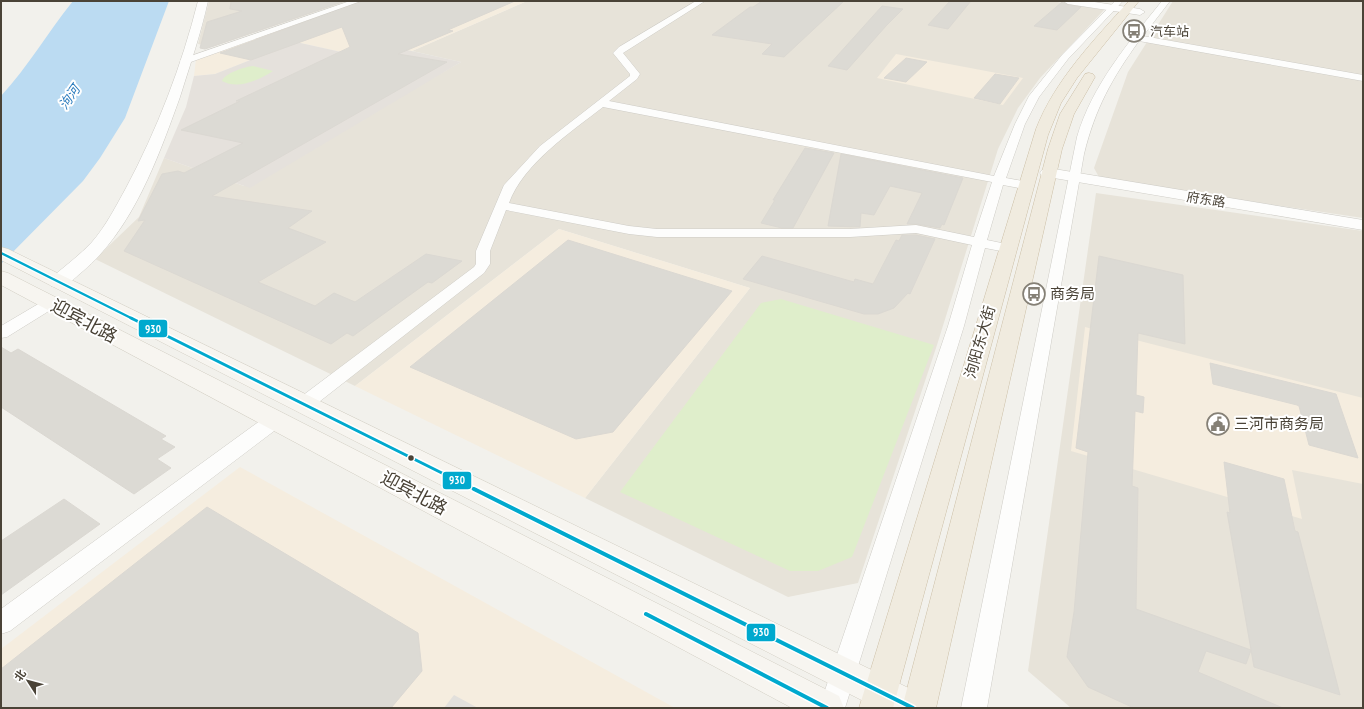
<svg xmlns="http://www.w3.org/2000/svg" width="1364" height="709" font-family="'PT Sans Narrow','Noto Sans SC',sans-serif">
<rect width="100%" height="100%" fill="#f2f1ec"/>
<!-- residential -->
<path fill="#e7e3d9" d="M 209,1 L 348,1 L 212,47 L 198,44 Z
M 527,1 L 1051,1 L 1104,10 L 1040,78 L 1018,108 L 998,149 L 937,345 L 858,583 L 788,597 L 585,498 L 750,288 L 559,229 L 355,386 L 95,259 L 139,217 L 164,158 L 244,186 L 461,62 L 412,51 Z
M 1173,1 L 1363,1 L 1363,218 L 1100,179 L 1094,168 L 1128,72 Z
M 1096,193 L 1363,231 L 1363,708 L 1071,708 L 1028,671 Z"/>
<!-- commercial -->
<path fill="#f5eddf" d="M 363,1 L 527,1 L 412,51 L 407,50 L 382,61 L 296,42 L 215,74 L 194,76 L 196,59 Z
M 896,54 L 1023,78 L 1003,105 L 877,78 Z
M 559,229 L 750,288 L 585,498 L 355,386 Z
M 1085,327 L 1363,398 L 1363,484 L 1292,470 L 1302,519 L 1071,451 Z
M 240,467 L 675,708 L 1,708 L 1,649 Z"/>
<!-- industrial -->
<path fill="#e5e1dc" d="M 296,42 L 382,61 L 407,50 L 461,62 L 250,188 L 164,158 L 186,107 L 194,76 L 215,74 Z"/>
<!-- green -->
<path fill="#dfeecb" d="M 253,66 L 273,71 C 259,80 238,90 222,81 C 225,73 244,67 253,66 Z
M 781,299 L 934,345 L 852,557 L 818,571 L 790,571 L 620,492 L 761,303 Z"/>
<!-- parking -->
<path fill="#e2e0dc" d="M 454,695 L 478,708 L 444,708 Z"/>
<!-- water -->
<path fill="#bbdbf2" d="M 73,1 L 169,1 L 125,118 L 100,158 L 83,181 L 1,264 L 1,96 C 28,67 48,32 73,1 Z"/>
<!-- building -->
<path fill="#dcdad4" stroke="#dbd8d2" d="M 231,1 L 345,1 L 205,49 L 200,48 L 207,22 L 242,11 L 230,9 Z
M 362,1 L 515,1 L 448,30 L 453,31 L 398,54 L 447,62 L 212,196 L 312,211 L 288,228 L 326,242 L 258,282 L 315,306 L 334,293 L 355,302 L 426,254 L 462,261 L 432,283 L 428,282 L 353,336 L 347,333 L 331,344 L 124,251 L 145,220 L 138,221 L 162,174 L 178,171 L 184,173 L 243,143 L 181,130 L 240,101 L 236,101 L 350,47 L 342,27 L 251,60 L 220,53 Z
M 762,1 L 844,1 L 784,57 L 762,54 L 772,44 L 712,35 L 750,7 L 753,7 Z
M 950,1 L 971,1 L 948,29 L 928,25 Z
M 1062,2 L 1068,5 L 1081,7 L 1057,30 L 1034,26 Z
M 882,6 L 903,9 L 886,26 L 847,70 L 828,66 Z
M 906,58 L 927,62 L 906,82 L 884,78 Z
M 995,74 L 1019,78 L 1000,104 L 974,98 Z
M 805,148 L 834,153 L 793,228 L 782,228 L 761,223 L 775,200 L 773,200 Z
M 841,154 L 963,178 L 944,225 L 942,224 L 940,228 L 916,224 L 907,224 L 922,193 L 890,186 L 874,215 L 861,213 L 860,227 L 828,226 Z
M 902,235 L 916,235 L 935,239 L 910,294 L 908,293 L 894,308 L 878,314 L 864,314 L 743,279 L 762,256 L 854,282 L 855,279 L 873,284 L 896,240 L 899,241 Z
M 568,240 L 732,291 L 613,432 L 576,439 L 410,367 Z
M 1099,256 L 1183,275 L 1185,344 L 1138,333 L 1136,395 L 1144,397 L 1143,413 L 1135,411 L 1132,486 L 1138,488 L 1136,609 L 1251,650 L 1246,664 L 1206,651 L 1198,672 L 1283,708 L 1134,708 L 1088,687 L 1067,657 L 1074,612 L 1088,452 L 1076,448 Z
M 1,347 L 11,353 L 18,349 L 166,436 L 161,439 L 175,447 L 157,459 L 171,468 L 134,494 L 1,407 Z
M 1210,363 L 1336,394 L 1358,458 L 1309,445 L 1299,406 L 1297,405 L 1213,384 Z
M 1224,462 L 1284,479 L 1295,531 L 1298,532 L 1340,695 L 1254,667 L 1227,512 L 1230,513 Z
M 64,499 L 100,524 L 1,595 L 1,541 Z
M 207,507 L 418,633 L 422,671 L 391,708 L 1,708 L 1,669 Z"/>
<g fill="none" stroke-linecap="round" stroke-linejoin="round">
<!-- minor casing -->
<g stroke="#ceccc6" stroke-width="1">
<path id="minor" d="M 350,1 L 361,1 L 188,63 L 182,63 L 180,61 L 182,59 Z
M 696,1 L 705,1 L 623,53 L 640,74 L 637,79 L 609,101 L 994,176 L 1015,124 L 1029,96 L 1062,55 L 1115,1 L 1123,1 L 1068,59 L 1039,97 L 1025,124 L 1006,178 L 1028,182 L 1030,185 L 1028,188 L 1024,189 L 1003,185 L 987,240 L 1011,245 L 1013,248 L 1011,251 L 1006,252 L 985,248 L 964,326 L 845,708 L 819,708 L 948,326 L 972,245 L 916,233 L 850,237 L 657,237 L 629,234 L 506,210 L 490,251 L 490,264 L 484,273 L 310,409 L 304,410 L 298,409 L 295,404 L 298,399 L 474,267 L 476,264 L 476,251 L 504,185 L 540,146 L 630,76 L 630,74 L 613,53 L 619,47 ZM 603,107 L 992,182 L 974,237 L 916,225 L 850,229 L 657,229 L 629,226 L 509,203 C 523,164 571,132 603,107 Z
M 1162,1 L 1170,1 L 1143,36 L 1363,75 L 1363,81 L 1139,41 C 1112,78 1095,109 1084,154 L 987,708 L 961,708 L 1077,137 C 1092,85 1129,42 1162,1 Z
M 51,298 L 57,300 L 59,303 L 57,306 L 7,337 L 1,338 L 1,326 L 45,300 Z
M 275,413 L 282,415 L 284,420 L 282,425 L 10,631 L 1,634 L 1,609 L 268,415 Z"/>
</g>
<!-- tertiary casing -->
<g stroke="#ceccc6" stroke-width="1">
<path id="tertiary" d="M 198,1 L 208,1 C 201,33 190,65 180,97 C 158,158 133,229 82,272 C 72,280 65,290 51,286 L 48,282 L 51,278 C 65,266 80,255 92,242 C 106,226 116,206 126,188 C 157,130 182,65 198,1 Z
M 1063,1 L 1088,1 L 1140,9 L 1145,12 L 1140,15 L 1068,4 Z
M 1048,168 L 1363,220 L 1363,230 L 1042,176 L 1040,173 L 1042,170 Z"/>
</g>
<!-- secondary casing -->
<g stroke="#d2cec3" stroke-width="1">
<path id="secondary" d="M 1,247 L 8,249 L 925,696 L 930,708 L 877,708 L 1,260 Z
M 1,271 L 8,273 L 839,696 L 844,708 L 792,708 L 1,285 Z"/>
</g>
<!-- trunk casing -->
<g stroke="#ccbfa6" stroke-width="1">
<path id="trunk" d="M 1129,1 L 1139,1 L 1077,78 L 1061,103 L 1048,135 L 893,708 L 859,708 L 1036,129 C 1055,80 1094,40 1129,1 Z
M 1089,73 L 1093,74 L 1095,77 L 1074,114 L 1062,149 L 936,708 L 902,708 L 1048,149 L 1060,114 L 1085,74 Z"/>
</g>
<!-- minor -->
<use href="#minor" fill="#fdfdfc" fill-rule="evenodd"/>
<!-- tertiary -->
<use href="#tertiary" fill="#fdfdfc" fill-rule="evenodd"/>
<!-- secondary -->
<use href="#secondary" fill="#f7f5f0" fill-rule="evenodd"/>
<!-- trunk -->
<use href="#trunk" fill="#f0ebdf" fill-rule="evenodd"/>
<!-- bus-1-far2 casing -->
<g stroke="#fff" stroke-width="5">
<path id="bus-1-far2" d="M 1,253 L 133,319"/>
</g>
<!-- bus-1-far1 casing -->
<g stroke="#fff" stroke-width="6">
<path id="bus-1-far1" d="M 131,318 L 476,490"/>
</g>
<!-- bus-1 casing -->
<g stroke="#fff" stroke-width="7">
<path id="bus-1" d="M 474,489 L 913,708
M 646,614 L 827,708"/>
</g>
<!-- bus-1-far2 -->
<use href="#bus-1-far2" stroke="#00a9ce" stroke-width="2.5"/>
<!-- bus-1-far1 -->
<use href="#bus-1-far1" stroke="#00a9ce" stroke-width="3"/>
<!-- bus-1 -->
<use href="#bus-1" stroke="#00a9ce" stroke-width="4"/>
</g>
<!-- icons -->
<defs>
<g id="bus-ring" transform="scale(1.15)"><circle r="9.5" fill="#fff" stroke="#858076" stroke-width="1.5"/><path d="M-5-6H5V4H4V6H2V4H-2V6H-4V4H-5ZM-3.5-4V0h7V-4ZM-3.5 1.2v1.5H-2V1.2ZM2 1.2v1.5H3.5V1.2Z" fill="#858076"/></g>
<g id="civic-ring" transform="scale(1.15)"><circle r="9.5" fill="#fff" stroke="#858076" stroke-width="1.5"/><path d="M-.6-6.5H3V-4.5H.6V-3L4-1V1h2V6H-6V1h2V-1L-.6-3ZM-1.2 2.5V6h2.4V2.5Z" fill="#858076"/></g>
</defs>
<g fill-rule="evenodd">
<use href="#bus-ring" x="1134" y="31"/>
<use href="#bus-ring" x="1034" y="294"/>
<use href="#civic-ring" x="1218" y="424"/>
</g>
<!-- markers -->
<circle fill="#4a4337" stroke="#fff" stroke-width="1.5" cx="411" cy="458" r="3.5"/>
<g text-anchor="middle" stroke-width="4" stroke-linejoin="round" paint-order="stroke">
<!-- far-poi labels -->
<g font-size="13" fill="#4a4337" stroke="#fff" text-anchor="start">
<text x="1150" y="36">汽车站</text>
</g>
<!-- far-water labels -->
<g font-size="13" font-style="italic" fill="#297bbd" stroke="#fff">
<text transform="translate(69 97) rotate(-55)" y="5">泃河</text>
</g>
<!-- far-street labels -->
<g font-size="13" fill="#4a4337" stroke="#fff">
<text transform="translate(1206 199) rotate(9)" y="5">府东路</text>
</g>
<!-- poi labels -->
<g font-size="15" fill="#4a4337" stroke="#fff" text-anchor="start">
<text x="1050" y="299">商务局</text>
<text x="1234" y="429">三河市商务局</text>
</g>
<!-- street labels -->
<g font-size="15" fill="#4a4337" stroke="#fff">
<text transform="translate(980 342) rotate(-74)" y="5">泃阳东大街</text>
</g>
<!-- near-street labels -->
<g font-size="18" fill="#4a4337" stroke="#fff">
<text transform="translate(84 321) rotate(28)" y="6">迎宾北路</text>
<text transform="translate(414 493) rotate(28)" y="6">迎宾北路</text>
</g>
</g>
<g stroke="#fff" stroke-width="1.5">
<rect x="138" y="319" width="30" height="19" rx="4" fill="#00a9ce"/>
<rect x="442" y="471" width="30" height="19" rx="4" fill="#00a9ce"/>
<rect x="746" y="623" width="30" height="19" rx="4" fill="#00a9ce"/>
</g>
<g font-size="11" text-anchor="middle" font-weight="bold" fill="#fff">
<text x="153" y="333">930</text>
<text x="457" y="484">930</text>
<text x="761" y="636">930</text>
</g>
<!-- border -->
<rect width="1364" height="709" fill="none" stroke="#4a4337" stroke-width="4"/>
<!-- north arrow -->
<g transform="translate(28 681) rotate(306)" stroke="#ffffff" stroke-width="3" paint-order="stroke">
<path d="M0-3L7 15L0 10L-7 15Z" fill="#4a4337"/>
<text y="-6" font-size="11" font-weight="bold" text-anchor="middle" fill="#4a4337">北</text>
</g>
</svg>
